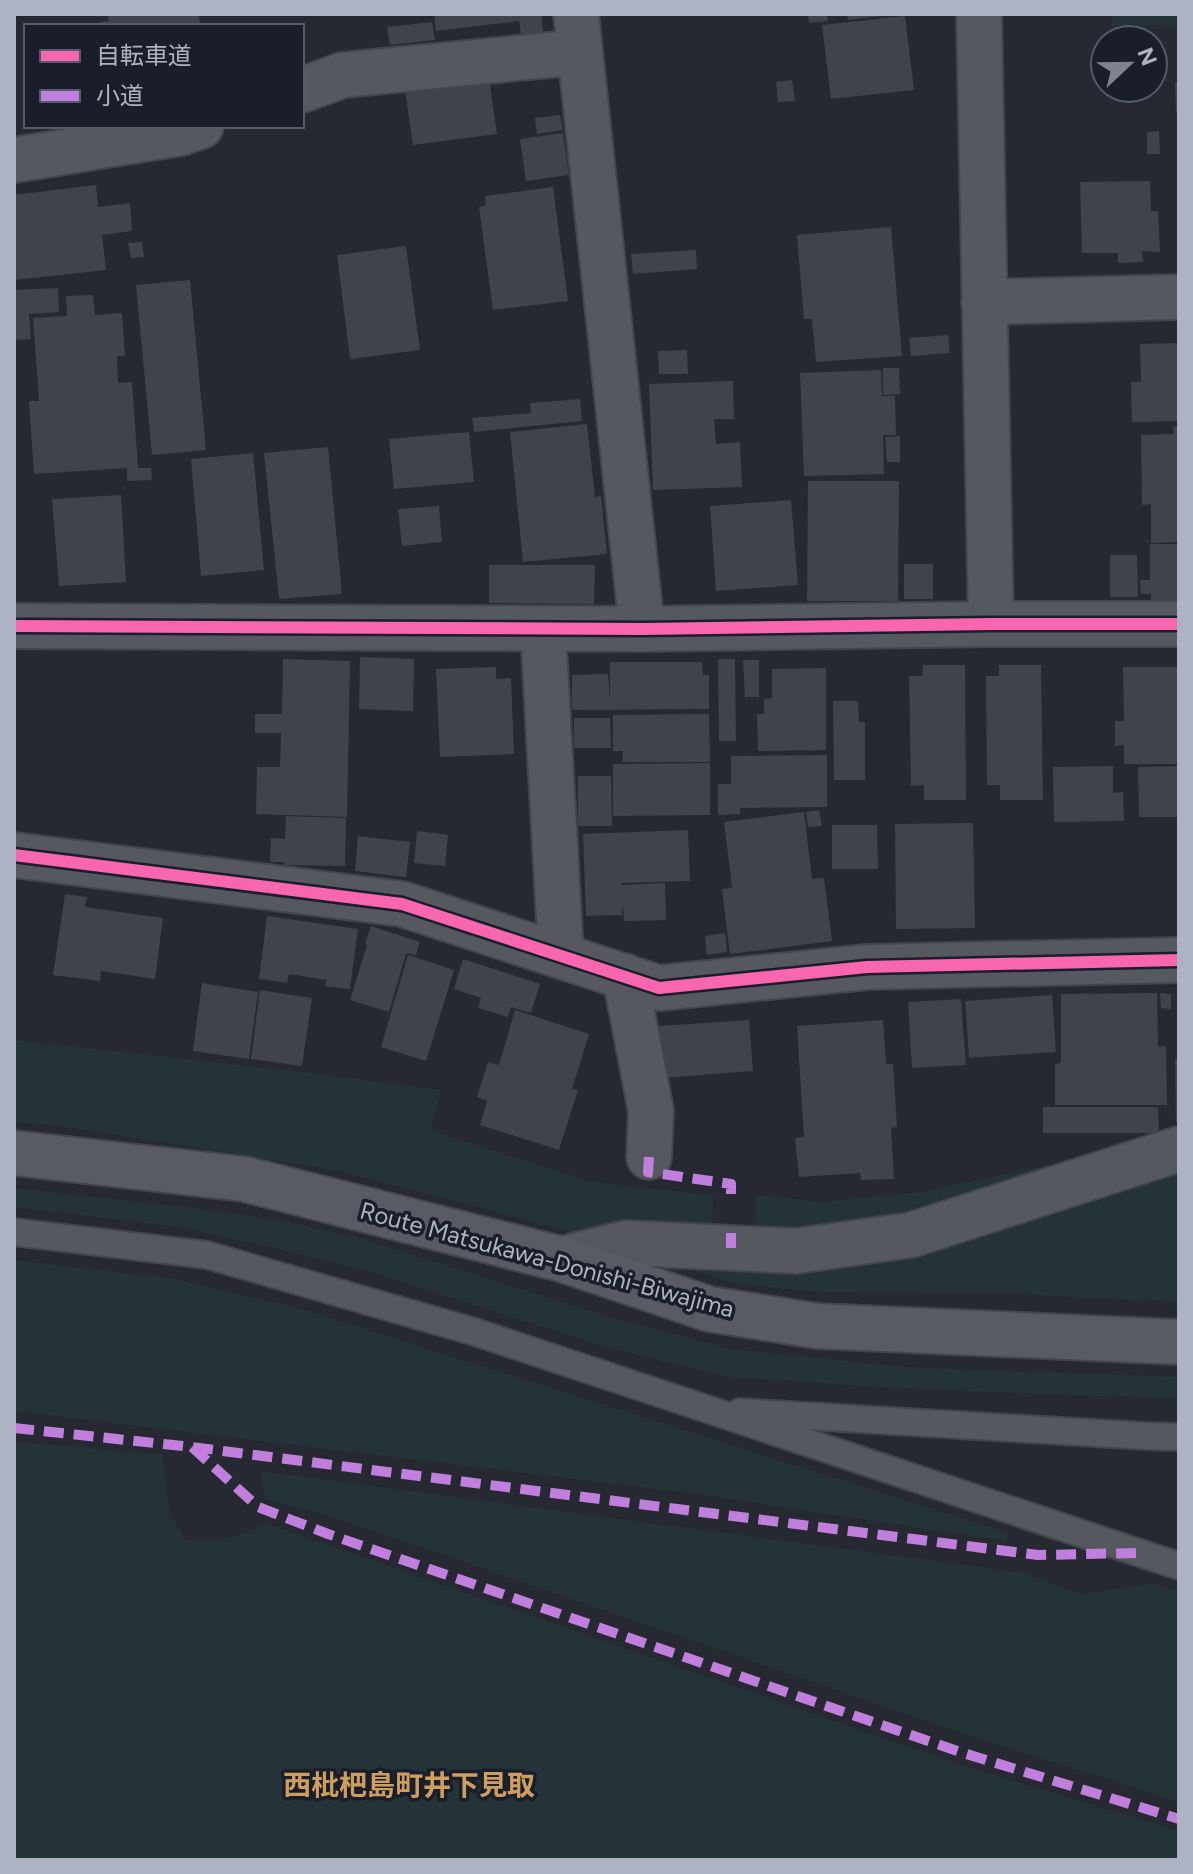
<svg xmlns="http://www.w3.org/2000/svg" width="1193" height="1874" font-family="Figtree,'Noto Sans JP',sans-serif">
<rect width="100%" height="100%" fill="#262931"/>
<!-- green -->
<path fill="#243337" d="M 1112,14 L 1179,14 L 1179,25 L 1112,26 Z
M 14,1040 L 313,1073 L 442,1090 L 430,1130 L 592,1182 L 713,1195 L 712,1233 L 575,1233 L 340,1171 L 66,1127 L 14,1122 Z
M 1049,1165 L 1050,1171 L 900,1216 L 802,1228 L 756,1231 L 755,1194 L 821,1202 L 920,1192 Z
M 1179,1170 L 1179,1302 L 1013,1294 L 830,1293 L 736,1284 L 673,1263 L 800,1265 L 919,1257 Z
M 14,1188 L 186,1207 L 284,1221 L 363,1239 L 616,1319 L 732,1349 L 905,1367 L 1179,1377 L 1179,1399 L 908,1389 L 729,1377 L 608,1348 L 365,1270 L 187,1228 L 14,1207 Z
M 14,1260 L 169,1278 L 299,1308 L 1009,1533 L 1005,1541 L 696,1494 L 14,1411 Z
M 14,1441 L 162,1455 L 170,1515 L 186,1540 C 220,1541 234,1538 265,1523 L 958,1764 L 1179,1831 L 1179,1860 L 14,1860 Z
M 260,1471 L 1026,1573 L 1080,1594 L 1153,1583 L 1179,1592 L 1179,1802 L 962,1733 L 332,1517 L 266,1499 Z"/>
<!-- building -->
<path fill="#40434a" d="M 108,14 L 199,14 L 200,26 L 99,26 L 99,22 L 109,21 Z
M 434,14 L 541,14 L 543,32 L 521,35 L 519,21 L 436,31 Z
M 808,14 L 827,14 L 828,21 L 809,23 Z
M 847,14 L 881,14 L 881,16 L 848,20 Z
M 905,16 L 914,90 L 831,99 L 822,25 Z
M 432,22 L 435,40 L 390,45 L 387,27 Z
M 489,79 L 497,134 L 413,145 L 405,90 Z
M 792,80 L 795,101 L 778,102 L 776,82 Z
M 1175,82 L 1179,82 L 1179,113 L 1176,113 Z
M 560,115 L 563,130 L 537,134 L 535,118 Z
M 1159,131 L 1160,154 L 1147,154 L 1147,132 Z
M 563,133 L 569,175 L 526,181 L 520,139 Z
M 1150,181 L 1151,211 L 1158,211 L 1160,252 L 1142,251 L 1143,262 L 1118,263 L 1118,253 L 1082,253 L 1080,182 Z
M 96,185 L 98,207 L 130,203 L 132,231 L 102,235 L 106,270 L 14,280 L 14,195 Z
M 553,187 L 568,301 L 493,310 L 479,207 L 486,205 L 485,196 Z
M 891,227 L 902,356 L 816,362 L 812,319 L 804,319 L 797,235 Z
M 142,242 L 144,257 L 131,258 L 128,243 Z
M 406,246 L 420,350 L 350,359 L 337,255 Z
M 696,250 L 697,269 L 633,274 L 631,254 Z
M 190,280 L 206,450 L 152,455 L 136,285 Z
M 58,288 L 59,312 L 29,314 L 31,339 L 14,340 L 14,290 Z
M 93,295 L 95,315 L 122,313 L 125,356 L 117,356 L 118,383 L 132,382 L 138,468 L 151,468 L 152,480 L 127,481 L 127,468 L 34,474 L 29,401 L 39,401 L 33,318 L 67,316 L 66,296 Z
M 948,335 L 950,353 L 911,356 L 909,338 Z
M 1179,343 L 1179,421 L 1132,422 L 1131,382 L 1141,382 L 1140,344 Z
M 687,350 L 688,374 L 659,374 L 658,351 Z
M 883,368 L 899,368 L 900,394 L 883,395 Z
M 881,370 L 882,396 L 895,396 L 896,435 L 883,435 L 884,474 L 804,476 L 800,373 Z
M 733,381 L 734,419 L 714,419 L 716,444 L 740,442 L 742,487 L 653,490 L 649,384 Z
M 580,399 L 582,421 L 474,432 L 472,418 L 531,413 L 530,403 Z
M 587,424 L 595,497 L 601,496 L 607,554 L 523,562 L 510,432 Z
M 1173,426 L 1179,426 L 1179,542 L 1151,543 L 1151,504 L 1142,505 L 1141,435 L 1174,434 Z
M 469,432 L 474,482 L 394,489 L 389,439 Z
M 900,436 L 900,462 L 887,462 L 885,437 Z
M 328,447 L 342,594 L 279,599 L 264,453 Z
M 253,453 L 264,570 L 201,576 L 191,459 Z
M 808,481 L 899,481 L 898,601 L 807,601 Z
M 121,495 L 126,582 L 59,586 L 52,499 Z
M 791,500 L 798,585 L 716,591 L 710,506 Z
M 439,506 L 442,542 L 402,546 L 398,509 Z
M 1150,544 L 1179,544 L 1179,601 L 1151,601 L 1151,594 L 1141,594 L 1140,580 L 1150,580 Z
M 1110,555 L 1137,555 L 1138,597 L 1110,597 Z
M 904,564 L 933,564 L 933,599 L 904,599 Z
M 489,565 L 595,565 L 594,604 L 489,603 Z
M 360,657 L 414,659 L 413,711 L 359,709 Z
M 283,659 L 350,661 L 347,817 L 256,814 L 257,767 L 280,767 L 281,733 L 255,733 L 255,714 L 282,714 Z
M 718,659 L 735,659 L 736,741 L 719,741 Z
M 743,660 L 759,660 L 759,697 L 745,697 Z
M 610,662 L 702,662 L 703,675 L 709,675 L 709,709 L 572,710 L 572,675 L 608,674 L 610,702 Z
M 923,665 L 965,665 L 966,800 L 924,800 L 924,785 L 911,786 L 909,676 L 922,676 Z
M 999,665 L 1041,665 L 1043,800 L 1000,800 L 1000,785 L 987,785 L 986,676 L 999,676 Z
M 496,667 L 496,679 L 511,678 L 514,754 L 440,757 L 436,669 Z
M 1123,667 L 1179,667 L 1179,764 L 1124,764 L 1124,745 L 1115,746 L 1115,721 L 1124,721 Z
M 826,668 L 826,750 L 758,751 L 757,714 L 764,714 L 764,699 L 772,698 L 772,669 Z
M 833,701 L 858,701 L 859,722 L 865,722 L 865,780 L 834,780 Z
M 709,714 L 710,762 L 622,762 L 623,751 L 613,751 L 613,715 Z
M 574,718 L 610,718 L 611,748 L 574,748 Z
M 827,755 L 827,807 L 740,808 L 740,814 L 718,815 L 718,784 L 731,784 L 731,756 Z
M 710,763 L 710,815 L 613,816 L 613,764 Z
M 1113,766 L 1113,793 L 1123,792 L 1124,821 L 1054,822 L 1053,767 Z
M 1179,766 L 1179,817 L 1139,817 L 1138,767 Z
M 578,776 L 611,776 L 612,826 L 578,826 Z
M 819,810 L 822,826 L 808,827 L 806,812 Z
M 804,812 L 812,879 L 824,878 L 832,941 L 730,954 L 722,889 L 732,888 L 724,822 Z
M 286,816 L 346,818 L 345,866 L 284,865 L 284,862 L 270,862 L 271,838 L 285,839 Z
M 973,823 L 975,928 L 896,929 L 895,824 Z
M 832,825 L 877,825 L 878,869 L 832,869 Z
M 688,830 L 690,881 L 621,883 L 621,885 L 665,883 L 666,920 L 624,921 L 623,903 L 622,915 L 586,916 L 583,834 Z
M 417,831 L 448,835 L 445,866 L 414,863 Z
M 358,836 L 410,842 L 406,877 L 355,871 Z
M 65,894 L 87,897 L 85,907 L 163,918 L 155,979 L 101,971 L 100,981 L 53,975 Z
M 267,916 L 358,929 L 350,989 L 325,986 L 327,980 L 289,974 L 287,983 L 259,979 Z
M 371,926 L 420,942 L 416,955 L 407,953 L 405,957 L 389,1012 L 350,1000 L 367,945 L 365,944 Z
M 725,933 L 727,952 L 707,955 L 705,936 Z
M 408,955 L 454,970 L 426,1061 L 381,1047 Z
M 463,959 L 540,984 L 531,1013 L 511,1007 L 508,1017 L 478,1008 L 481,998 L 454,989 Z
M 202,983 L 258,992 L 249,1059 L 193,1051 Z
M 260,990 L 312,998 L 302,1066 L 251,1059 Z
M 1157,993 L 1158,1047 L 1166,1046 L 1167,1105 L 1055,1105 L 1055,1064 L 1061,1063 L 1061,994 Z
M 1160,993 L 1171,994 L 1171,1009 L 1161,1008 Z
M 1052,995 L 1056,1052 L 969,1058 L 965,1001 Z
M 961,999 L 966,1065 L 912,1068 L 908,1002 Z
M 515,1010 L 589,1034 L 572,1089 L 578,1090 L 559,1150 L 480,1125 L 487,1101 L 477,1097 L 488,1062 L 499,1065 Z
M 749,1020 L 753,1071 L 662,1078 L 659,1026 Z
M 883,1020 L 886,1064 L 893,1064 L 897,1127 L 891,1128 L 894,1179 L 861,1180 L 860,1173 L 799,1177 L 795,1138 L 804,1137 L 797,1026 Z
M 1175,1059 L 1179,1059 L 1179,1121 L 1176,1122 Z
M 1043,1107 L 1158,1107 L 1159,1133 L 1043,1133 Z"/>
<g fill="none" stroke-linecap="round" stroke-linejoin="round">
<!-- lane casing -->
<g stroke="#43454c" stroke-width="30">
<path id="lane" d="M 14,1232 L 207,1255 L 475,1332 L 1179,1566
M 740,1412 L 1146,1436 L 1179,1437"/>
</g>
<!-- street casing -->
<g stroke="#43454c" stroke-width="48">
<path id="street" d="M 576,14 L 642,629
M 979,14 L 991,624
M 302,90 L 343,75 L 580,52
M 14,160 L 181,133 L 201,126
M 984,302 L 1179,297
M 14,626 L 642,629 L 991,624 L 1179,624
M 543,629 L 561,955
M 14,855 L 402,904 L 659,988 L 867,967 L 1179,960
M 625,976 L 651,1111 L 649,1157
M 561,1259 L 626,1243 L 796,1251 L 911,1235 L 1179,1149"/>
</g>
<!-- secondary casing -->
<g stroke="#43454c" stroke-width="48">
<path id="secondary" d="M 14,1153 L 244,1179 L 561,1259 L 709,1309 L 817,1326 L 1179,1342"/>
</g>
<!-- lane -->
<use href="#lane" stroke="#55585f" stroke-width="26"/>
<!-- street -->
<use href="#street" stroke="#55585f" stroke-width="44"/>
<!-- secondary -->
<use href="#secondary" stroke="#585b64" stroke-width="44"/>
<!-- quiet -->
<path stroke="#c07fdc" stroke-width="10" stroke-dasharray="20 10" stroke-linecap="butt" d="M 649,1157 L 648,1172 L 731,1184 L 731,1194
M 731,1233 L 731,1248
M 14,1428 L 192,1447 L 1038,1555 L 1136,1553
M 192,1447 L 258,1507 L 328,1534 L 960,1752 L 1179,1819"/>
<!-- cycleway casing -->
<g stroke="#1a1e2b" stroke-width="17">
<path id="cycleway" d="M 14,626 L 642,629 L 991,624 L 1179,624
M 14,855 L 402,904 L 659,988 L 867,967 L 1179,960"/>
</g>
<!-- cycleway -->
<use href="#cycleway" stroke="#f766af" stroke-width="12"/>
</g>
<g text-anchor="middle" stroke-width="7" stroke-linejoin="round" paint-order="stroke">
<!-- street labels -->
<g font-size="24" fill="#aeb3c3" stroke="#1a1e2b">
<text transform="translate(547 1260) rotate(15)" y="8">Route Matsukawa-Donishi-Biwajima</text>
</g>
<!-- quarter labels -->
<g font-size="28" font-weight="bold" fill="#cd9e5f" stroke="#1a1e2b">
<text x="409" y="1795">西枇杷島町井下見取</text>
</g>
</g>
<!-- border -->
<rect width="1193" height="1874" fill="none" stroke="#aeb3c3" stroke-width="32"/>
<!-- legend -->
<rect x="24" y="24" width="280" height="104" fill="#1a1e2b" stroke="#555a68" stroke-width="2"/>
<rect x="40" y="50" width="40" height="12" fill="#f766af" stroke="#555a68" stroke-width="2"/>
<text x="96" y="64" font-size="24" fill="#aeb3c3">自転車道</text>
<rect x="40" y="90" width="40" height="12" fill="#c07fdc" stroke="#555a68" stroke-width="2"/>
<text x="96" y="104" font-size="24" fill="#aeb3c3">小道</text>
<!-- north arrow -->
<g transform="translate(1129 64) rotate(68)"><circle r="38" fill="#1a1e2b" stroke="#555a68" stroke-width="2"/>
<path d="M0-6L14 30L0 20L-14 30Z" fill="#7e8390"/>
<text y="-12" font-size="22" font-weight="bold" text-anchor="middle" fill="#aeb3c3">N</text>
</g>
</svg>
